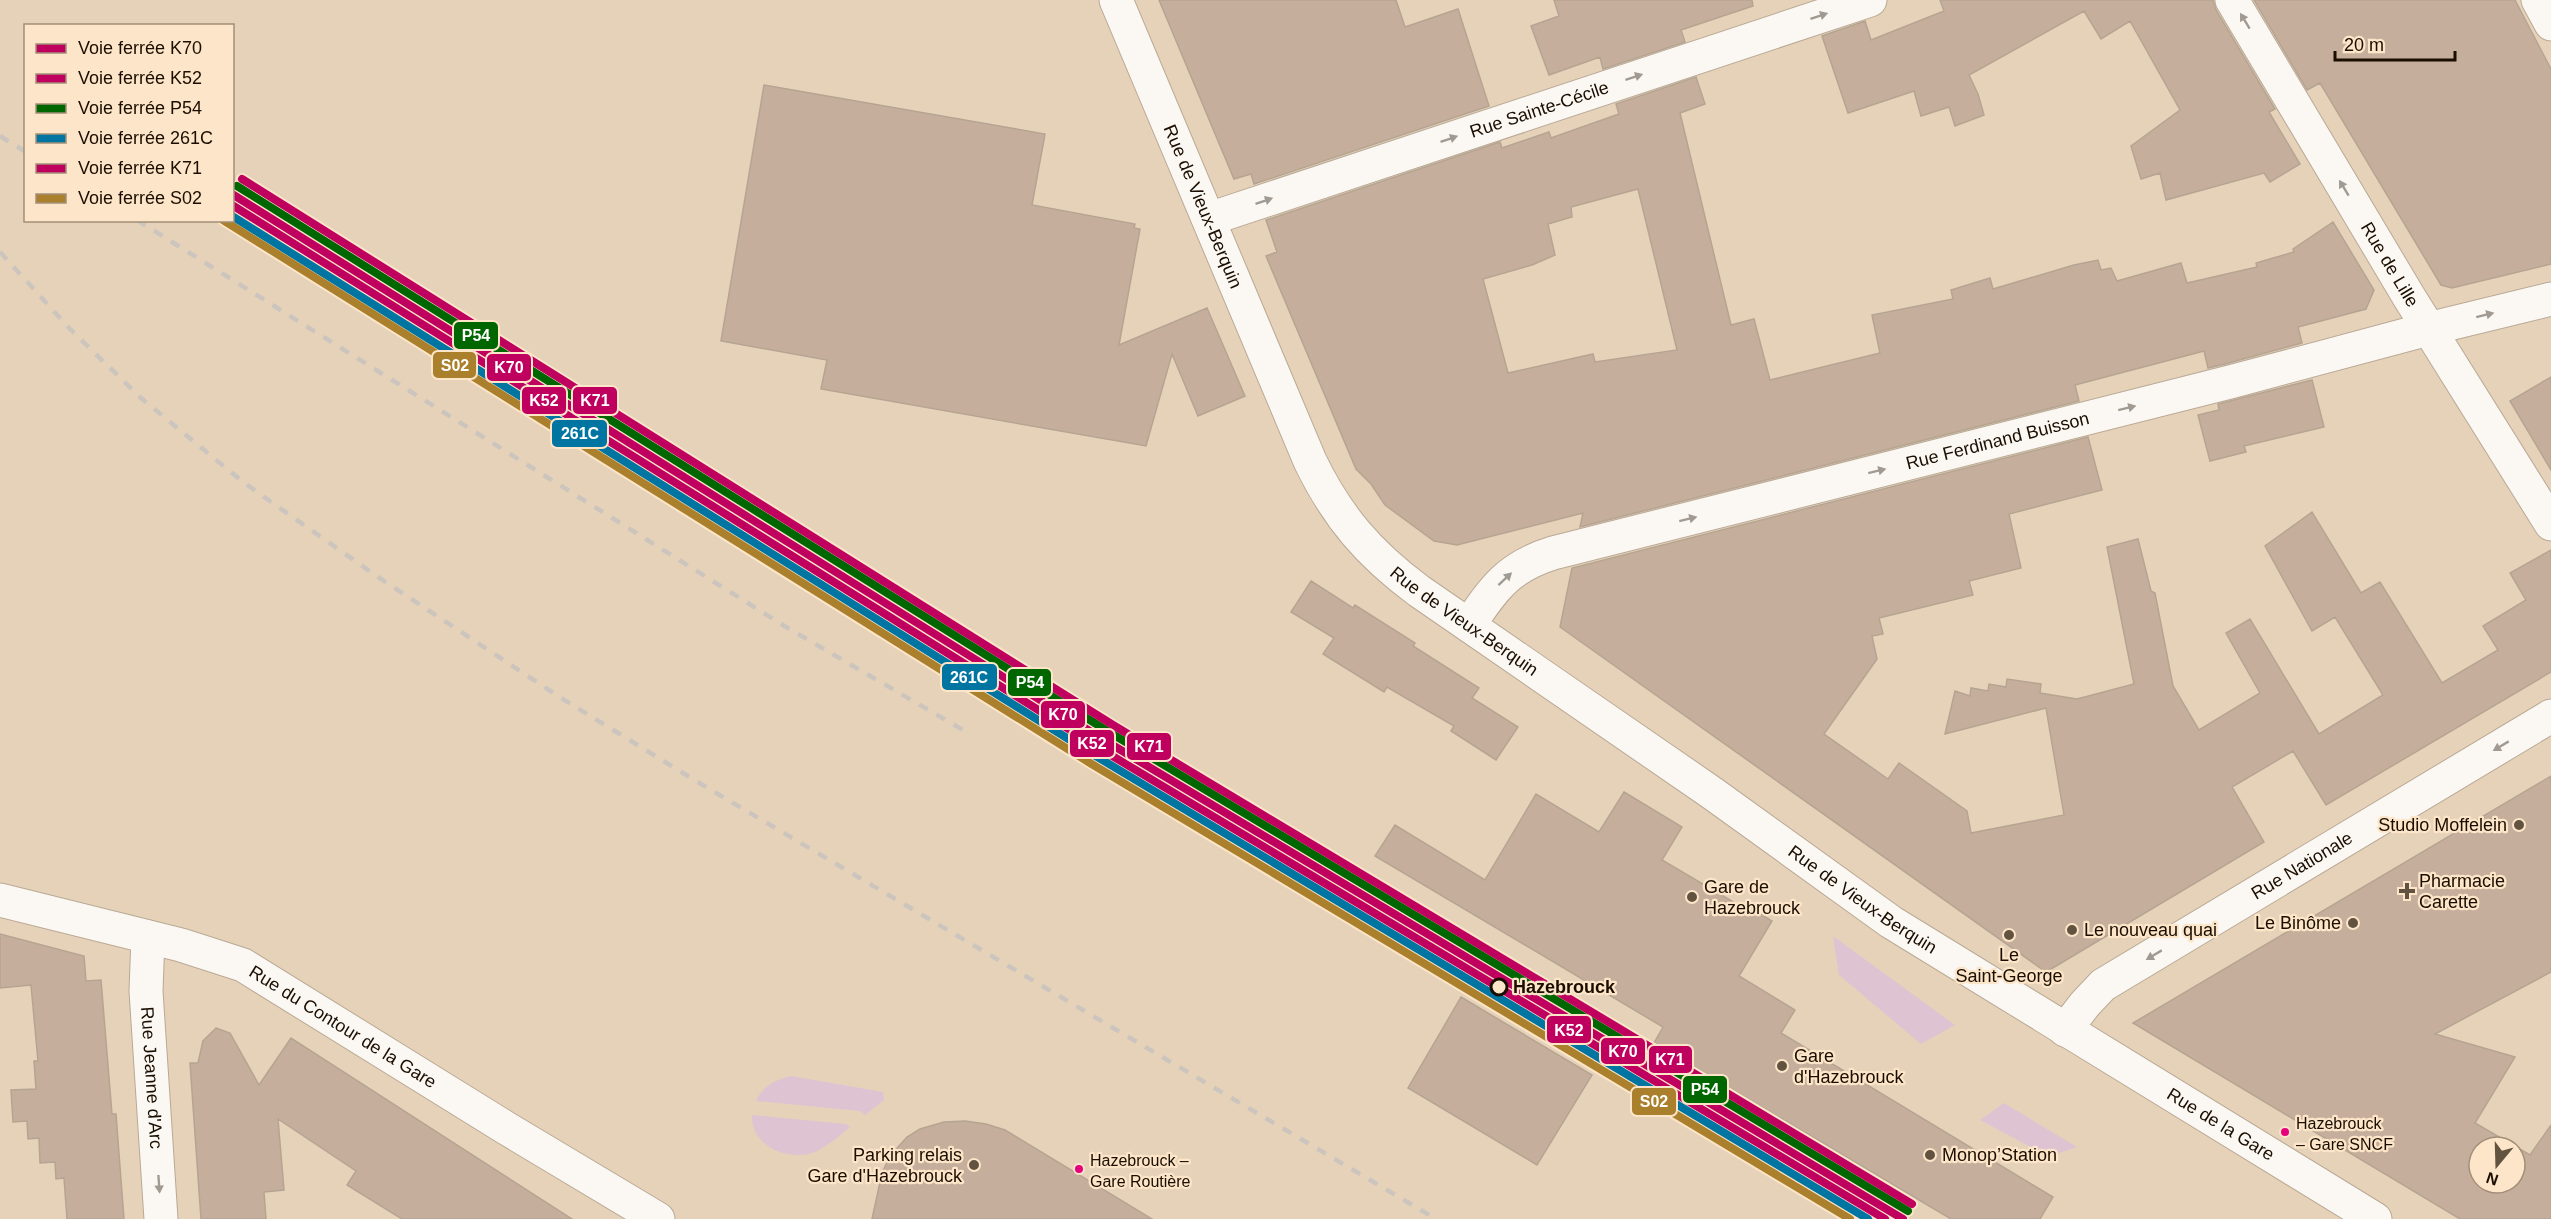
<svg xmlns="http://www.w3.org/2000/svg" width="2551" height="1219" font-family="Helvetica,sans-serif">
<rect width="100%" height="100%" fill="#e6d2b9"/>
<!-- green -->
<path fill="#dec3d3" d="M 1833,936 L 1955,1025 L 1921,1044 L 1839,975 Z
M 791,1076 L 883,1092 L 884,1100 L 865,1115 L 860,1111 L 756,1101 C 763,1086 775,1080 791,1076 Z
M 2004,1103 L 2077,1147 L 2051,1156 L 2038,1151 L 1980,1120 Z
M 752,1115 L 846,1124 L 850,1127 C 839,1136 828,1146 815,1152 C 789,1162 750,1146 752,1115 Z"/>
<!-- building -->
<path fill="#c5af9c" stroke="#b6a492" stroke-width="1.5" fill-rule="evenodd" d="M 1159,0 L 1396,0 L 1405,27 L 1458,9 L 1489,106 L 1254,184 L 1251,174 L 1234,179 Z
M 1554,0 L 1752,0 L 1753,6 L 1681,30 L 1685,42 L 1603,69 L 1600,57 L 1549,75 L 1531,26 L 1559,16 Z
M 1940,0 L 2213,0 L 2216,10 L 2275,109 L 2269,112 L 2300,164 L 2270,182 L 2264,173 L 2166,200 L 2160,173 L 2141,179 L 2131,146 L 2180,110 L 2130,21 L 2101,39 L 2084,11 L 1969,75 L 1978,94 L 1984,115 L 1955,126 L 1949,107 L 1921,116 L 1914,91 L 1848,113 L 1822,36 L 1865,21 L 1871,40 L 1944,11 Z
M 2254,0 L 2515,0 L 2551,69 L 2551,264 L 2452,288 L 2441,285 L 2320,83 L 2307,90 Z
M 1696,77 L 1705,104 L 1680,113 L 1731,325 L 1754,319 L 1770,380 L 1880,353 L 1872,315 L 1953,299 L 1951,290 L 1990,278 L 1993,289 L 2074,265 L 2098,260 L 2101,270 L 2111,268 L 2117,281 L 2181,263 L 2187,283 L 2257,267 L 2256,263 L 2294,252 L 2293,249 L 2333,222 L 2374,290 L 2366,309 L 2298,327 L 2302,343 L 2225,364 L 2208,368 L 2204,351 L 2075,385 L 2079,401 L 1580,527 L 1583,513 L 1457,545 L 1434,541 L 1385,505 L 1371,484 L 1356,469 L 1266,256 L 1277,252 L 1266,220 L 1500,142 L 1502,148 L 1549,132 L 1551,138 L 1619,114 L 1616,104 ZM 1638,189 L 1677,350 L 1595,362 L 1593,354 L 1508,373 L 1483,279 L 1532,265 L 1555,255 L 1548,224 L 1572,217 L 1571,207 Z
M 764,85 L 1045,134 L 1032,205 L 1135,224 L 1134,228 L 1140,229 L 1119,345 L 1207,308 L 1245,396 L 1198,416 L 1172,354 L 1146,446 L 821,389 L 827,360 L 721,341 Z
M 2551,377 L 2551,470 L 2510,401 Z
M 2312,380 L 2324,427 L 2244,446 L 2246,452 L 2210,461 L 2198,415 L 2219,410 L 2218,404 Z
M 2088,437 L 2102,490 L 2009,514 L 2021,568 L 1969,581 L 1973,595 L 1879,618 L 1883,634 L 1872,636 L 1877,659 L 1824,734 L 1888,779 L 1899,763 L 1967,811 L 1971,833 L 2064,815 L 2046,708 L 1945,734 L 1955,691 L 1970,696 L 1971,688 L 1988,691 L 1989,684 L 2006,687 L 2007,679 L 2041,684 L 2040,693 L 2077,699 L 2134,684 L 2107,547 L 2138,539 L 2151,591 L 2155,593 L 2173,686 L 2199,730 L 2260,693 L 2226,633 L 2250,619 L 2319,734 L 2383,695 L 2335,617 L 2312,631 L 2265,546 L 2312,512 L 2361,593 L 2380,582 L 2442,683 L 2498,650 L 2483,626 L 2526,600 L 2510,573 L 2551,550 L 2551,672 L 2326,805 L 2293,751 L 2232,787 L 2264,842 L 2046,972 L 1560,627 L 1572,568 Z
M 1311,581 L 1353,608 L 1355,605 L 1415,643 L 1413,646 L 1479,688 L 1472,698 L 1518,727 L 1496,760 L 1451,731 L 1454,726 L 1387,687 L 1384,692 L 1323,654 L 1334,638 L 1291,612 Z
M 2551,776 L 2551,972 L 2435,1034 L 2515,1057 L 2475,1123 L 2530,1155 L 2551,1125 L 2551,1219 L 2460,1219 L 2133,1023 ZM 2479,1147 L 2515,1147 L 2515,1183 L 2479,1183 Z
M 1624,792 L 1682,827 L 1662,860 L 1740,906 L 1742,903 L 1772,921 L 1739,976 L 1795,1010 L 1781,1033 L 2053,1197 L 2040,1219 L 1951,1219 L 1654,1043 L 1663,1027 L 1375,856 L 1395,825 L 1485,880 L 1536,794 L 1599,832 Z
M 0,934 L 84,956 L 86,981 L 101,980 L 112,1114 L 116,1114 L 124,1219 L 67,1219 L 64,1178 L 56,1179 L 55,1162 L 40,1163 L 39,1138 L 28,1139 L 27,1121 L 13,1122 L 11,1090 L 36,1089 L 34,1061 L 38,1061 L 31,985 L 0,988 Z
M 1461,997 L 1592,1075 L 1537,1165 L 1408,1088 Z
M 216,1028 L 230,1033 L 259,1085 L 291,1038 L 572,1219 L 402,1219 L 347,1185 L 356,1171 L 278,1119 L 284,1190 L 264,1192 L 266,1219 L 201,1219 L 190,1063 L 198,1063 L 203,1041 Z
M 965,1121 L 986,1124 L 1005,1130 L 1152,1219 L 872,1219 L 882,1173 L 890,1156 L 907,1137 L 920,1129 L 944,1122 Z"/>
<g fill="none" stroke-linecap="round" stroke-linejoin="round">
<!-- minor casing -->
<g stroke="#b9a995" stroke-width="35">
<g id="minor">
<path id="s1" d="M 2232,0 L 2409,297 L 2551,524"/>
<path d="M 2538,0 L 2551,24"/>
<path id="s2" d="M 1209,219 L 1870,0"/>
<path id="s3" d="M 1469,625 C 1494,588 1508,567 1553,553 L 2230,382 L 2428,329 L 2551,299"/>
<path id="s4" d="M 0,900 L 181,945 L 243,965 L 506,1128 L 658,1219"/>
<path id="s5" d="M 148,937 L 146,991 L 161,1219"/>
<path id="s6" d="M 2065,1030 L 2085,1004 L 2103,985 L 2551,716"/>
</g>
</g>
<!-- tertiary casing -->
<g stroke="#b9a995" stroke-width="35">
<g id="tertiary">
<path id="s7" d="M 1116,0 L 1310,461 C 1337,517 1369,554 1419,591 L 1712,793 L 1891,922 L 2375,1219"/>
</g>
</g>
<!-- minor -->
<use href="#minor" stroke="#fbf8f4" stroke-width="33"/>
<!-- tertiary -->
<use href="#tertiary" stroke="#fbf8f4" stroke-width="33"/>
<!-- rail -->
<path stroke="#ccc5be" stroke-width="4.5" stroke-dasharray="10 10" stroke-linecap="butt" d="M 0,136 L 26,152
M 137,220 L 786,627 L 963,730
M 0,252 L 70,329 L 141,398 L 243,482 L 375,575 L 558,696 L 696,781 L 1436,1219"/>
<!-- rail-1 casing -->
<g stroke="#fce5c8" stroke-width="12">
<path id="rail-1" d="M 232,194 L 1104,740 L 1903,1219"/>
</g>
<!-- rail-2 casing -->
<g stroke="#fce5c8" stroke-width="12">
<path id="rail-2" d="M 232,205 L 1099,748 L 1885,1219"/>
</g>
<!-- rail-3 casing -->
<g stroke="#fce5c8" stroke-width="12">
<path id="rail-3" d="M 237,186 L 1109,732 L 1908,1211"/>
</g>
<!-- rail-4 casing -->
<g stroke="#fce5c8" stroke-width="12">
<path id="rail-4" d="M 232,216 L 1094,755 L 1868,1219"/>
</g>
<!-- rail-5 casing -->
<g stroke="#fce5c8" stroke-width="12">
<path id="rail-5" d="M 242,179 L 1113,725 L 1912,1204"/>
</g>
<!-- rail-6 casing -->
<g stroke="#fce5c8" stroke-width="12">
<path id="rail-6" d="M 223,220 L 1090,763 L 1850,1219"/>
</g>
<!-- rail-1 -->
<use href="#rail-1" stroke="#bf005f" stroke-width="8"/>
<!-- rail-2 -->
<use href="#rail-2" stroke="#bf005f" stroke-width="8"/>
<!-- rail-3 -->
<use href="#rail-3" stroke="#060" stroke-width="8"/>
<!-- rail-4 -->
<use href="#rail-4" stroke="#0075a1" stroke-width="8"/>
<!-- rail-5 -->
<use href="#rail-5" stroke="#bf005f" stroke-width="8"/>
<!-- rail-6 -->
<use href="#rail-6" stroke="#ab802d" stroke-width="8"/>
</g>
<!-- one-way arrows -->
<defs><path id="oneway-solid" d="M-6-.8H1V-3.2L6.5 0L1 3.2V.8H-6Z" transform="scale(1.5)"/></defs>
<g fill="#a19a92">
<use href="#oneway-solid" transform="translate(1819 16) rotate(-18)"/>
<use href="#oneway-solid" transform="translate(2245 21) rotate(-121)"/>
<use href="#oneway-solid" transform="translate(1634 77) rotate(-18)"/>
<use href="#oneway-solid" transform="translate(1449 139) rotate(-19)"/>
<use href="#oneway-solid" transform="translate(2344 188) rotate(-121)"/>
<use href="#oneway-solid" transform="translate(1264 201) rotate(-19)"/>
<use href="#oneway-solid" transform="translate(2485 315) rotate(-14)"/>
<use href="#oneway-solid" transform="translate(2127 408) rotate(-14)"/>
<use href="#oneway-solid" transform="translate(1877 471) rotate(-14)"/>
<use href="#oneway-solid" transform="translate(1688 519) rotate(-14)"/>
<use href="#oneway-solid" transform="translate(1505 579) rotate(-43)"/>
<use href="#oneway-solid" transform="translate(2501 746) rotate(149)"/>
<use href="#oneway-solid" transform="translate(2154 955) rotate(149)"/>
<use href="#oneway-solid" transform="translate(159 1184) rotate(86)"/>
</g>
<!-- markers -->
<g fill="#625341" stroke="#fce5c8" stroke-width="2">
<circle cx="2519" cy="825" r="6"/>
<path d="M2404 882h6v6h6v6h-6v6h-6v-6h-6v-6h6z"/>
<circle cx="1692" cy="897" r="6"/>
<circle cx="2353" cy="923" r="6"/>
<circle cx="2072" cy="930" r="6"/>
<circle cx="2009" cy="935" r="6"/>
<circle cx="1782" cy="1066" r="6"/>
<circle cx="1930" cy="1155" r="6"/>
<circle cx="974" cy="1165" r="6"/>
</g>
<circle fill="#fce5c8" stroke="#1b0e00" stroke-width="3" cx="1499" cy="987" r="8"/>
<g fill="#e5007d" stroke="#fce5c8" stroke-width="2">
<circle cx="2285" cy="1132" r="5"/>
<circle cx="1079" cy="1169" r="5"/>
</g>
<g text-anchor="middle" stroke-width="4.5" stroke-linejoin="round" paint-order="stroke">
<!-- bus labels -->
<g font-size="16" fill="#1b0e00" stroke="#fce5c8" text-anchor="start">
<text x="2296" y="1129">Hazebrouck<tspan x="2296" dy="21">– Gare SNCF</tspan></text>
<text x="1090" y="1166">Hazebrouck –<tspan x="1090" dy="21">Gare Routière</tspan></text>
</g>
<!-- street labels -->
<g font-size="18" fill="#1b0e00" stroke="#fce5c8">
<text dy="6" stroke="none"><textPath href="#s2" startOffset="348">Rue Sainte-Cécile</textPath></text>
<text dy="6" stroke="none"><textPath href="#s7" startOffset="224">Rue de Vieux-Berquin</textPath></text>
<text dy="6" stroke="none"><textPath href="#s1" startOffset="308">Rue de Lille</textPath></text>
<text dy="6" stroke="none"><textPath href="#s3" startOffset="572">Rue Ferdinand Buisson</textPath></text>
<text dy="6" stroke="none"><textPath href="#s7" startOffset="726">Rue de Vieux-Berquin</textPath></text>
<text dy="6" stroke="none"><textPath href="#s6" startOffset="291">Rue Nationale</textPath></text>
<text dy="6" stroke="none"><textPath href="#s7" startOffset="1212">Rue de Vieux-Berquin</textPath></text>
<text dy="6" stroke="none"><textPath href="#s4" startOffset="369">Rue du Contour de la Gare</textPath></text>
<text dy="6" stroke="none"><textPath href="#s5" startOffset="141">Rue Jeanne d'Arc</textPath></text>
<text dy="6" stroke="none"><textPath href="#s7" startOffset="1635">Rue de la Gare</textPath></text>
</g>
<!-- poi labels -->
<g font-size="18" fill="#1b0e00" stroke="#fce5c8" text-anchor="start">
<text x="2507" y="831" text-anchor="end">Studio Moffelein</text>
<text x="2419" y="887">Pharmacie<tspan x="2419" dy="21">Carette</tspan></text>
<text x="1704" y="893">Gare de<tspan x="1704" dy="21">Hazebrouck</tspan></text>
<text x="2341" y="929" text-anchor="end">Le Binôme</text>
<text x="2084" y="936">Le nouveau quai</text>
<text x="2009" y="961" text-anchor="middle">Le<tspan x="2009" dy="21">Saint-George</tspan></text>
<text x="1794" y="1062">Gare<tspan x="1794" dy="21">d'Hazebrouck</tspan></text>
<text x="962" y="1161" text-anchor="end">Parking relais<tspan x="962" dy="21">Gare d'Hazebrouck</tspan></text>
<text x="1942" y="1161">Monop’Station</text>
</g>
<!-- stop labels -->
<g font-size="18" font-weight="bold" fill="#1b0e00" stroke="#fce5c8" text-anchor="start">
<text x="1513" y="993">Hazebrouck</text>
</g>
</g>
<g stroke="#fce5c8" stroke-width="2">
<rect x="453" y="321" width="46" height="29" rx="6" fill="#060"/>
<rect x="432" y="351" width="45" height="28" rx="6" fill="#ab802d"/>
<rect x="486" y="353" width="46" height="29" rx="6" fill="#bf005f"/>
<rect x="572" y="386" width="46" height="29" rx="6" fill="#bf005f"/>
<rect x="521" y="386" width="46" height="29" rx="6" fill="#bf005f"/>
<rect x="551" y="419" width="57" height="29" rx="6" fill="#0075a1"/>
<rect x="941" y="663" width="57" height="28" rx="6" fill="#0075a1"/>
<rect x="1007" y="668" width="45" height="29" rx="6" fill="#060"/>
<rect x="1040" y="700" width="46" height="29" rx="6" fill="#bf005f"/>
<rect x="1069" y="729" width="46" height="29" rx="6" fill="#bf005f"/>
<rect x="1126" y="732" width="46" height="29" rx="6" fill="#bf005f"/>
<rect x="1546" y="1015" width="46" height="29" rx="6" fill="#bf005f"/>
<rect x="1600" y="1037" width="46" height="28" rx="6" fill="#bf005f"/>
<rect x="1648" y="1045" width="45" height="29" rx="6" fill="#bf005f"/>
<rect x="1682" y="1075" width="46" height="29" rx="6" fill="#060"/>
<rect x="1631" y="1087" width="46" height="29" rx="6" fill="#ab802d"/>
</g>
<g font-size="16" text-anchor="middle" font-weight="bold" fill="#fff">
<text x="476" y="341">P54</text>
<text x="455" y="371">S02</text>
<text x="509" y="373">K70</text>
<text x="595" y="406">K71</text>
<text x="544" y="406">K52</text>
<text x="580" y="439">261C</text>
<text x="969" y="683">261C</text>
<text x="1030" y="688">P54</text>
<text x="1063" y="720">K70</text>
<text x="1092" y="749">K52</text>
<text x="1149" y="752">K71</text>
<text x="1569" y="1036">K52</text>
<text x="1623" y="1057">K70</text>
<text x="1670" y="1065">K71</text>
<text x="1705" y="1095">P54</text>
<text x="1654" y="1107">S02</text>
</g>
<!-- legend -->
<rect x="24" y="24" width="210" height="198" fill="#fce5c8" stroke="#a28f78" stroke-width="1.5"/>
<rect x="36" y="44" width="30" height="9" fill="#bf005f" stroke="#a28f78" stroke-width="1.5"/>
<text x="78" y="54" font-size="18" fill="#1b0e00">Voie ferrée K70</text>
<rect x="36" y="74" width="30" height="9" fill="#bf005f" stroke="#a28f78" stroke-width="1.5"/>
<text x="78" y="84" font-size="18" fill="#1b0e00">Voie ferrée K52</text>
<rect x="36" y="104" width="30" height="9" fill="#006600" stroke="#a28f78" stroke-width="1.5"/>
<text x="78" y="114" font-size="18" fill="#1b0e00">Voie ferrée P54</text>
<rect x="36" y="134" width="30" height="9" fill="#0075a1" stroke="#a28f78" stroke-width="1.5"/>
<text x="78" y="144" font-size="18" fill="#1b0e00">Voie ferrée 261C</text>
<rect x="36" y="164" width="30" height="9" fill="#bf005f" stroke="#a28f78" stroke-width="1.5"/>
<text x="78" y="174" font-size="18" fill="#1b0e00">Voie ferrée K71</text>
<rect x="36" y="194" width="30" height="9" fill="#ab802d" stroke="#a28f78" stroke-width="1.5"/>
<text x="78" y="204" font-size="18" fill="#1b0e00">Voie ferrée S02</text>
<!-- north arrow -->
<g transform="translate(2497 1165) rotate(199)"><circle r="28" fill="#fce5c8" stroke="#a28f78" stroke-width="1.5"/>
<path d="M0-4.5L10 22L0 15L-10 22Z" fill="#625341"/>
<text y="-9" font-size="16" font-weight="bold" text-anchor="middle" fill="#1b0e00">N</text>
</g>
<!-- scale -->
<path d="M2335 51v9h120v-9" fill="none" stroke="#1b0e00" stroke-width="3"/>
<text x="2344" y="51" font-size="18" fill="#1b0e00" stroke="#fce5c8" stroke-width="4.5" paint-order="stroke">20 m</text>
</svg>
